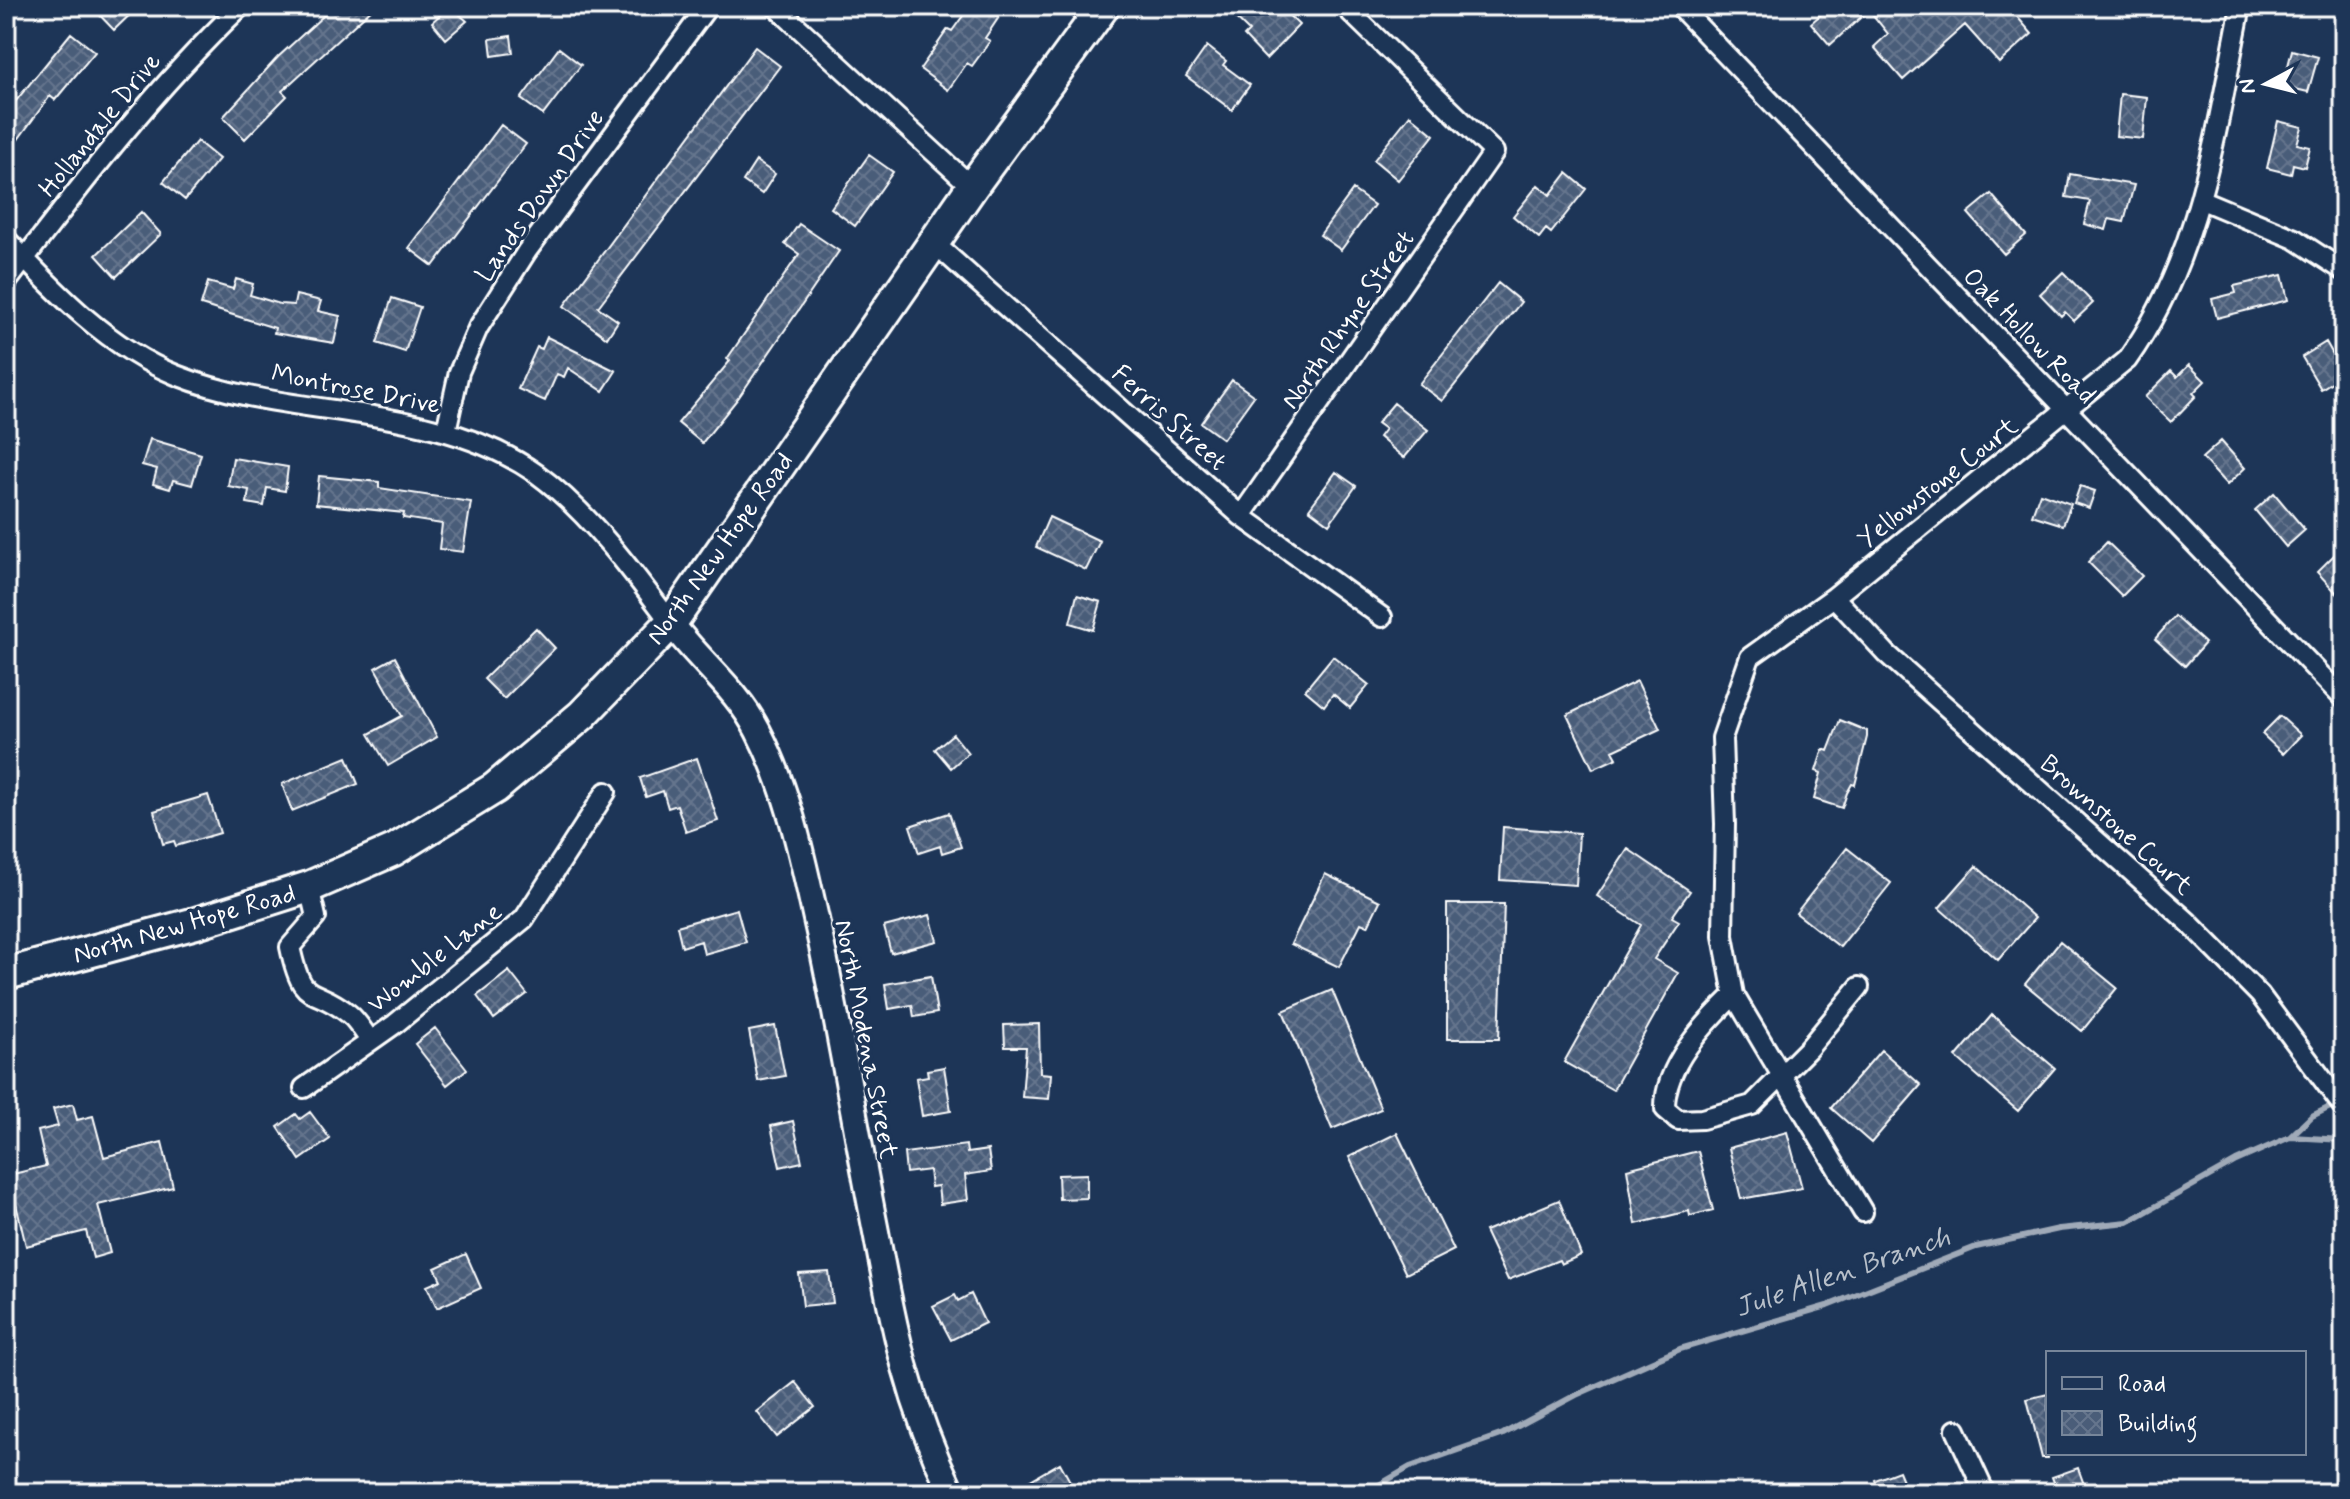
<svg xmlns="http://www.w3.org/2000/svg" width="2350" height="1499" font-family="Mynerve,sans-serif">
<defs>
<pattern id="building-cross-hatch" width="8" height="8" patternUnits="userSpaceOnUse" patternTransform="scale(2)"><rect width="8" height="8" fill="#4a5d79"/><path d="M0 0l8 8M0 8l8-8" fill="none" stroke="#65758d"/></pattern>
</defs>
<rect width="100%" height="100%" fill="#1d3557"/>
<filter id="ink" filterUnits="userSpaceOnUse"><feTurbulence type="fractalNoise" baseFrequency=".0125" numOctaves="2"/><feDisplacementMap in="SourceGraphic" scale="16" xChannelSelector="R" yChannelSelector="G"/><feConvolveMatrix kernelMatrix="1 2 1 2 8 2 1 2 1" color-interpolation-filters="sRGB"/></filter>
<g filter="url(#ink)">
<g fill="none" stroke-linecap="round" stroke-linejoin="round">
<!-- stream -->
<path stroke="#a0aab8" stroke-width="6" d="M 2290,1137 L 2312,1116 L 2336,1104
M 1365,1493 L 1410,1467 L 1503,1434 L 1576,1395 L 1680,1349 L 1827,1306 L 1976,1247 L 2059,1229 L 2128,1222 L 2236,1161 L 2290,1137 L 2344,1140"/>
</g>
<!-- building -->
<path fill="url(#building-cross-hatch)" stroke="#fff" stroke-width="2" d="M 91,6 L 139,6 L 114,30 Z
M 334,6 L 375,6 L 282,91 L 287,96 L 245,139 L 223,117 L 278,57 Z
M 450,6 L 467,21 L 446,39 L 432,22 Z
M 970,6 L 983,6 L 999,17 L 985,38 L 990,41 L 972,66 L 967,63 L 948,90 L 920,69 L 948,29 L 952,31 Z
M 1223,6 L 1279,6 L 1299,25 L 1266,59 L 1244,36 L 1249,31 Z
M 1831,6 L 2008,6 L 2032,34 L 1999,63 L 1965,25 L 1903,80 L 1874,47 L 1888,34 L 1869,10 L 1830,45 L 1811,23 Z
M 71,33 L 95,52 L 55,100 L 50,96 L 6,156 L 6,113 Z
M 511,36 L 513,53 L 492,56 L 490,39 Z
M 1207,46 L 1226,61 L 1223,65 L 1250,85 L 1232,110 L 1186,76 Z
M 755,47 L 780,66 L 598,307 L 618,321 L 607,338 L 564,306 Z
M 559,48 L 581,65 L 543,115 L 521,99 Z
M 2292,50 L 2318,57 L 2308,92 L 2283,86 Z
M 2120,94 L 2147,97 L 2143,139 L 2116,136 Z
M 1410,115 L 1434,135 L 1398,180 L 1374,160 Z
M 2278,121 L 2302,127 L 2297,144 L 2310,147 L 2305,167 L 2293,164 L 2291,174 L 2267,168 Z
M 501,125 L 526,144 L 433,266 L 409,248 Z
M 197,141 L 219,159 L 185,200 L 163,182 Z
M 869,155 L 893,172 L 855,226 L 831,208 Z
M 756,161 L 775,174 L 762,194 L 743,181 Z
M 1567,173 L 1586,189 L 1551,233 L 1546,229 L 1539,238 L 1513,216 L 1538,185 L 1550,195 Z
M 2070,174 L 2134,185 L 2124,222 L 2109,219 L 2106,230 L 2084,224 L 2090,201 L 2066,197 Z
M 1353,190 L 1374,205 L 1341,250 L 1320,235 Z
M 1991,194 L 2026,235 L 2004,254 L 1968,213 Z
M 141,212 L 161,234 L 116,277 L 96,255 Z
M 799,224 L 839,251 L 739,397 L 702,443 L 678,423 L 730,361 L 727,359 L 799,254 L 785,244 Z
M 2063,272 L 2093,303 L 2074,321 L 2065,312 L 2061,316 L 2040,294 Z
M 2282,275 L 2288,300 L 2217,318 L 2212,299 L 2236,293 L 2234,286 Z
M 236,279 L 253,284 L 250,295 L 280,304 L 294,305 L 296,295 L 321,301 L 318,311 L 340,316 L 334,343 L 274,333 L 275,328 L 201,305 L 208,282 L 233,289 Z
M 1498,283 L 1521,302 L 1442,401 L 1419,384 Z
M 392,298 L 420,307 L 405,352 L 377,343 Z
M 547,337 L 616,371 L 603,391 L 568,368 L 564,377 L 557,374 L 545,401 L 518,389 L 537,347 L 542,349 Z
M 2326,342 L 2344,374 L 2321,389 L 2302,357 Z
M 2189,365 L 2205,381 L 2193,393 L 2196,396 L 2171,422 L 2145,397 L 2171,371 L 2177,377 Z
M 1232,380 L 1254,396 L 1223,439 L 1201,423 Z
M 1394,403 L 1428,430 L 1404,458 L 1379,437 L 1385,429 L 1377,423 Z
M 150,439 L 201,454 L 192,485 L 173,480 L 170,489 L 153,484 L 157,469 L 142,465 Z
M 2221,441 L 2245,468 L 2227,485 L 2202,458 Z
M 233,458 L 288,467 L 285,491 L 267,488 L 264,506 L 247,503 L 249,490 L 228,486 Z
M 1336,472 L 1356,486 L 1329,524 L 1309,509 Z
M 319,476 L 379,482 L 379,488 L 471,502 L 463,552 L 439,549 L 442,524 L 403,518 L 404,513 L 316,504 Z
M 2080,486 L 2095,491 L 2089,508 L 2074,503 Z
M 2040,493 L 2071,504 L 2063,525 L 2032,515 Z
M 2274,493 L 2305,530 L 2286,547 L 2255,510 Z
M 1049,517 L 1100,541 L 1086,570 L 1036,547 Z
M 2107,542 L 2142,576 L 2122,596 L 2088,562 Z
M 2335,554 L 2344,562 L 2344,601 L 2317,572 Z
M 1077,595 L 1101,602 L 1093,630 L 1070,623 Z
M 2175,616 L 2205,643 L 2185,666 L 2155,639 Z
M 536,628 L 555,648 L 504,699 L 484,679 Z
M 1333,656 L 1369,685 L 1350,708 L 1333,694 L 1324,706 L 1305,690 Z
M 395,657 L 437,737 L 388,766 L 369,734 L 402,716 L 375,668 Z
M 1637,681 L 1660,729 L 1613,751 L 1617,758 L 1593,769 L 1567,715 Z
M 2280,716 L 2301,735 L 2283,754 L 2262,734 Z
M 1840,720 L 1867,731 L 1867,737 L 1855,785 L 1852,784 L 1847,793 L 1842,808 L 1814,799 L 1821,773 L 1816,771 L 1823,749 L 1828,751 Z
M 953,734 L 968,753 L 951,768 L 935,749 Z
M 347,757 L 358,784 L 292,811 L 282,784 Z
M 697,758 L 718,821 L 686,832 L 677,805 L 668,808 L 663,791 L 646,797 L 640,778 Z
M 208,795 L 220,833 L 176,846 L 174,841 L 163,844 L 154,811 Z
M 949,813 L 961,847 L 942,853 L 940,846 L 919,853 L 910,826 Z
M 1503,827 L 1579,833 L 1576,885 L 1500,880 Z
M 1847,848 L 1891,883 L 1840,947 L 1796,913 Z
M 1628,849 L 1690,891 L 1672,917 L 1679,921 L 1654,959 L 1678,973 L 1613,1090 L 1564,1062 L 1641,925 L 1597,896 Z
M 1976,866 L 2035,918 L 1998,960 L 1939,908 Z
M 1325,874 L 1380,901 L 1368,926 L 1361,923 L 1339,967 L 1291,944 Z
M 1447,904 L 1504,904 L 1499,1039 L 1447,1039 Z
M 737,909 L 746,942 L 704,954 L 701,941 L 682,947 L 677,926 Z
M 930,915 L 937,941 L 891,953 L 884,927 Z
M 2060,941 L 2117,988 L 2082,1031 L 2025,984 Z
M 509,971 L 527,994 L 494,1019 L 477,996 Z
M 931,976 L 937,1013 L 914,1017 L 912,1005 L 889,1009 L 885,984 Z
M 1332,990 L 1381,1109 L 1332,1129 L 1283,1011 Z
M 1992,1015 L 2055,1068 L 2018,1111 L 1956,1057 Z
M 1039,1024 L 1040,1073 L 1051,1074 L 1049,1099 L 1022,1097 L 1026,1047 L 1005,1047 L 1004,1025 Z
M 775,1026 L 785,1076 L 758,1081 L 749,1031 Z
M 435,1028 L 467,1069 L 447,1085 L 415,1044 Z
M 1881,1050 L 1921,1085 L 1871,1143 L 1831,1108 Z
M 944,1067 L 951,1111 L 922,1116 L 916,1078 L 928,1076 L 927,1070 Z
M 73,1104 L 77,1120 L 93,1116 L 104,1157 L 162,1142 L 173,1187 L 98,1205 L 110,1253 L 93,1258 L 86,1231 L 26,1246 L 9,1175 L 46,1166 L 38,1131 L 58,1126 L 53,1109 Z
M 310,1112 L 330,1139 L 300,1160 L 278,1127 L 296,1114 L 300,1119 Z
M 793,1121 L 802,1162 L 780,1167 L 771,1126 Z
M 1787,1132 L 1802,1188 L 1741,1199 L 1729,1148 Z
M 1397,1133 L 1454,1250 L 1406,1274 L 1349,1157 Z
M 966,1145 L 967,1153 L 988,1150 L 991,1171 L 965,1175 L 968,1200 L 940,1204 L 938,1186 L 931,1187 L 929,1170 L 906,1173 L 904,1153 Z
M 1698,1151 L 1713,1210 L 1690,1216 L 1689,1211 L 1636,1224 L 1627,1169 Z
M 1087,1174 L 1087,1198 L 1059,1199 L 1058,1175 Z
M 1559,1200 L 1581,1255 L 1561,1264 L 1559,1260 L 1508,1280 L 1485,1231 Z
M 466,1254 L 481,1288 L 437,1308 L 427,1286 L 441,1280 L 435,1268 Z
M 829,1272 L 833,1303 L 803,1306 L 799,1274 Z
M 971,1294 L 985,1323 L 951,1340 L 933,1306 L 955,1295 L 958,1301 Z
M 795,1382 L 815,1407 L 777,1437 L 757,1412 Z
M 2048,1394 L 2048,1458 L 2042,1458 L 2027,1399 Z
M 1060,1463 L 1071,1483 L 1053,1493 L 1008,1493 Z
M 2078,1468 L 2087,1493 L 2058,1493 L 2052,1477 Z
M 1899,1471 L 1908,1493 L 1880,1493 L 1875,1480 Z"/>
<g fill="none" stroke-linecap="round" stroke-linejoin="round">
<!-- minor casing -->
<g stroke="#fff" stroke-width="24">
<path id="minor" d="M 775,6 L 972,187
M 1679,6 L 2344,699
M 2202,200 L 2295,239 L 2344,271
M 6,239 C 55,292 109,348 176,375 C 291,421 432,400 537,474 C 588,511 634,573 671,623
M 934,243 L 1241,516 L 1382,617
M 6,283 C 80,186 153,90 241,6
M 446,431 L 459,372 L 478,328 L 527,251 L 708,6
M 1241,516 L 1494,152 L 1344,6
M 1834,597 L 1887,654 L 2187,921 L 2260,995 L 2344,1108
M 309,887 L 316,917 L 290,947 C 303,1008 312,984 349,1014 C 357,1020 363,1031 369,1039
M 1859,987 L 1808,1049 L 1752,1105 L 1702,1119 L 1678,1120 L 1665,1109 C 1664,1066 1704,1024 1734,995 L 1723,936 L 1725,824 L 1722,738 L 1750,657 L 1834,597 L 2127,360 C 2201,256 2216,129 2241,6
M 1734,995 L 1863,1212
M 304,1088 L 395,1024 L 524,919 L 606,792
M 1956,1430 L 1985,1493"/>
</g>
<!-- tertiary casing -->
<g stroke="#fff" stroke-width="30">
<path id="tertiary" d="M 671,623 C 698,660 737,689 758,731 C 790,793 803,861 818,928 C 840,1029 856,1131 876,1232 C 894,1329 908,1403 952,1493"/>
</g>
<!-- primary casing -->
<g stroke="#fff" stroke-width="36">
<path id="primary" d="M 6,974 L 196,923 L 309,887 L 394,850 L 495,788 L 582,715 L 671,623 L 972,187 L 1104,6"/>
</g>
<!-- minor -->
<use href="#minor" stroke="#1d3557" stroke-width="18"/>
<!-- tertiary -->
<use href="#tertiary" stroke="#1d3557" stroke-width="24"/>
<!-- primary -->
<use href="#primary" stroke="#1d3557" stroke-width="30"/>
</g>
</g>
<g text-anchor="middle" stroke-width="7" stroke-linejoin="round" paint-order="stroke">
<!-- street labels -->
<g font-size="26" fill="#fff" stroke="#1d3557">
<text transform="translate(99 124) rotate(-51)" y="9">Hollandale Drive</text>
<text transform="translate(539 195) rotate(-55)" y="9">Lands Down Drive</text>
<text transform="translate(1347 319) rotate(-55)" y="9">North Rhyne Street</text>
<text transform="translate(2030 335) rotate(46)" y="9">Oak Hollow Road</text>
<text transform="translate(356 388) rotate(11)" y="9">Montrose Drive</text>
<text transform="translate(1170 417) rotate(42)" y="9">Ferris Street</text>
<text transform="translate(1937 482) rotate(-38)" y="9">Yellowstone Court</text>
<text transform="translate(719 548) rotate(-54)" y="9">North New Hope Road</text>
<text transform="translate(2117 824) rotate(42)" y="9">Brownstone Court</text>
<text transform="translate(184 923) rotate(-16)" y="9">North New Hope Road</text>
<text transform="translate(434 957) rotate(-38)" y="9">Womble Lane</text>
<text transform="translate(867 1039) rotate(79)" y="9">North Modena Street</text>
</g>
<!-- water labels -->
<g font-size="28" font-style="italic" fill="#b8c0ca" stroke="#1d3557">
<text transform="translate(1842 1271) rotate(-19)" y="10">Jule Allen Branch</text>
</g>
</g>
<!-- margin -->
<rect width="2350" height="1499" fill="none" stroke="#1d3557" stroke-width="32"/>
<rect x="16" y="16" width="2318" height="1467" fill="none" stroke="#fff" stroke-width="3" filter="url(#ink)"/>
<!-- legend -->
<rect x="2046" y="1351" width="260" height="104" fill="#1d3557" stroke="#77869a" stroke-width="2"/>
<rect x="2062" y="1377" width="40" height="12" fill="#1d3557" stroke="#77869a" stroke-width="2"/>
<text x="2118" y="1391" font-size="24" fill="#ffffff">Road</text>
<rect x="2062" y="1411" width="40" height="24" fill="url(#building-cross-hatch)" stroke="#77869a" stroke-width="2"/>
<text x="2118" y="1431" font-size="24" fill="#ffffff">Building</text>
<!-- north arrow -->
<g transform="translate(2266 84) rotate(263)" stroke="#1d3557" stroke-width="6" paint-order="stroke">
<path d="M0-6L14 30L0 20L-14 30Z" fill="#ffffff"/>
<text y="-12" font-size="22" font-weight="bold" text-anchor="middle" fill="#ffffff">N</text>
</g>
</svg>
